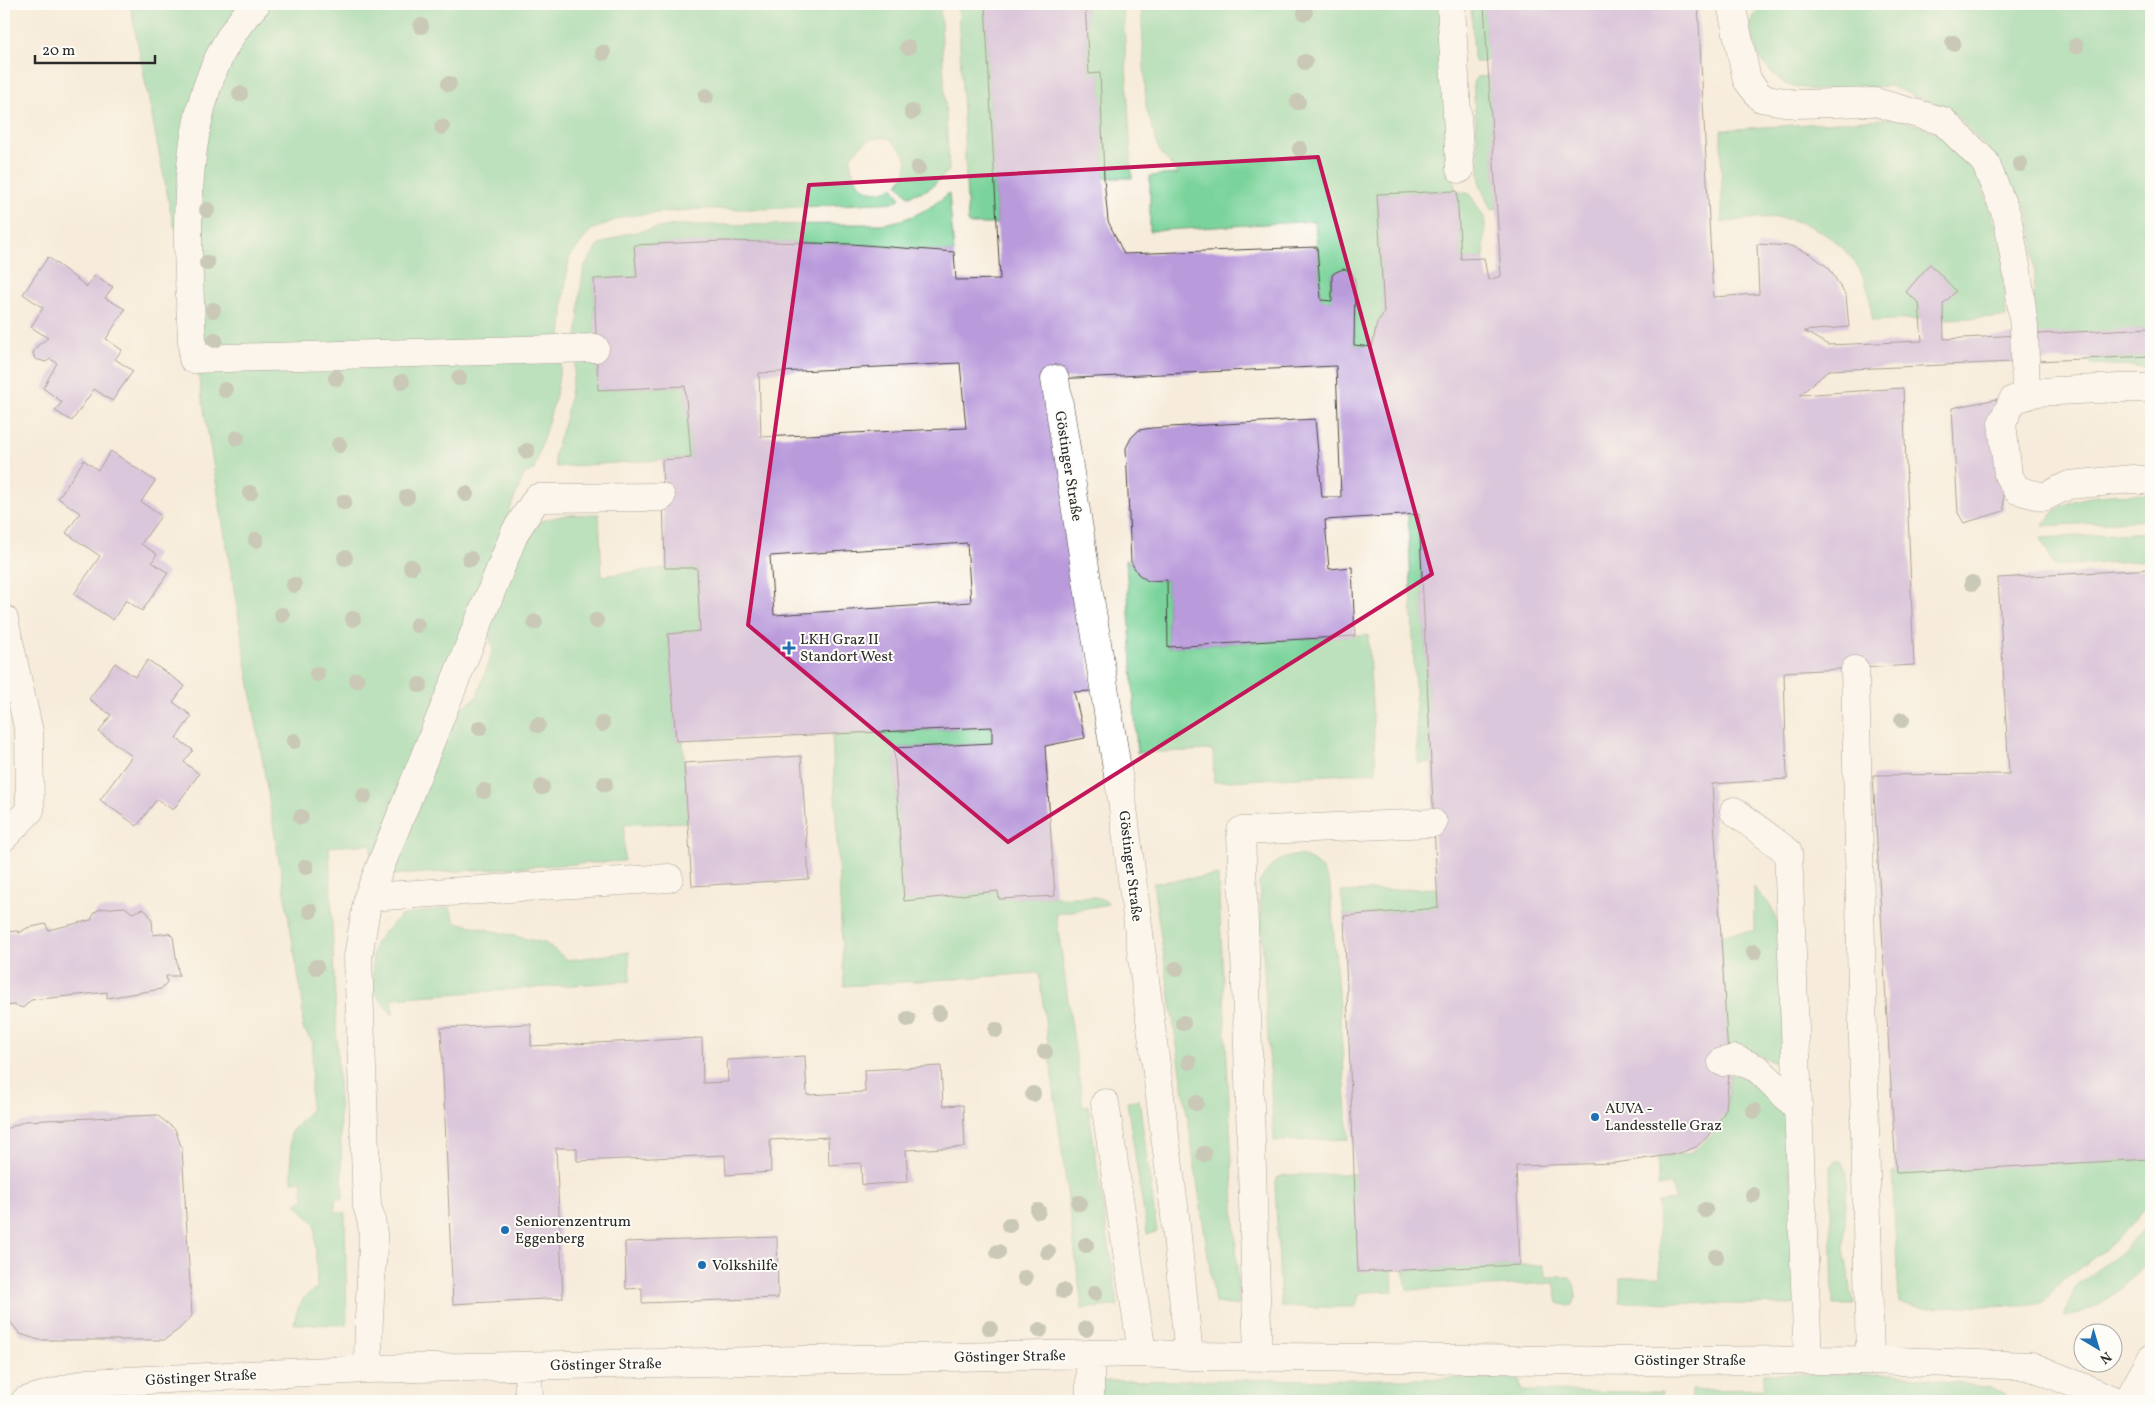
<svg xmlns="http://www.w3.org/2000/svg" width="2155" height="1405" font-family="Vollkorn,serif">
<rect width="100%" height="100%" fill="#fdfcf7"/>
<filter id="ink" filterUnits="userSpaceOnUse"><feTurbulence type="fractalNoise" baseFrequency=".02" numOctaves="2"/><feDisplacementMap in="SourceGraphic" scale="10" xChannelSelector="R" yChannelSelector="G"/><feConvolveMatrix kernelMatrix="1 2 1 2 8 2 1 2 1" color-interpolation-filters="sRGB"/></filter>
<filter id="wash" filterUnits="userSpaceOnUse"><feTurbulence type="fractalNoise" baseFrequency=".0096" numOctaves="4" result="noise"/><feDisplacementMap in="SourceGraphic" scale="20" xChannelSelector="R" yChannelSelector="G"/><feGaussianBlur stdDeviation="1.12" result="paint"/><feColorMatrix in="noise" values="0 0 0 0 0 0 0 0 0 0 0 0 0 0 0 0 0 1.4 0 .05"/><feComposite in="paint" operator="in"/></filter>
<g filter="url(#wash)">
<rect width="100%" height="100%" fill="#f7ecdb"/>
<!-- green -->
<path fill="#79d39a" stroke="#527f62" d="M 130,4 L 247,4 L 216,51 L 180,236 L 173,224 Z
M 266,4 L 940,4 L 949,171 L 929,189 L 908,196 L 898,184 C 915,163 906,153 889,138 C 869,136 861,143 850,159 C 853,184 867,200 893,187 L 900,198 L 895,202 L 760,209 L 700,209 L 625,216 L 591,230 L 569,258 L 564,295 L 561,342 L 205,357 L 195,265 L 201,155 L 228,57 Z
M 958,4 L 985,4 L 997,224 L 968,224 Z
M 1085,4 L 1123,4 L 1132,178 L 1104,178 L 1100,74 L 1089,74 Z
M 1141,4 L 1441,4 L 1450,82 L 1455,191 L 1377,194 L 1384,313 L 1377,323 L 1372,347 L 1354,345 L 1355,281 L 1353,274 L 1343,270 L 1336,272 L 1332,275 L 1332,301 L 1321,300 L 1315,221 L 1150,231 L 1150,176 L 1178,174 L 1159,150 L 1146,107 Z
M 1471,4 L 1484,4 L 1488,58 L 1485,62 L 1475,62 L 1474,58 Z
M 1761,4 L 2151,4 L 2151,328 L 2032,335 L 2035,272 L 2033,238 L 2028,212 L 1990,152 L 1952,111 L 1890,86 L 1813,90 L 1785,84 L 1768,69 L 1758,55 L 1749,25 Z
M 1489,76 L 1497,209 L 1491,210 L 1480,185 L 1473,82 L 1477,77 Z
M 1896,118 L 1940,133 L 1977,171 L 2003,247 L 2006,317 L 1944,319 L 1943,304 L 1956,291 L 1930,264 L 1906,292 L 1919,303 L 1920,319 L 1872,321 C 1871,310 1871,298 1867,287 C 1856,250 1818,223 1781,218 C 1762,216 1741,221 1722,222 L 1721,130 Z
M 1457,191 L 1470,194 L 1485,219 L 1484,258 L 1461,259 Z
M 949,193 L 954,252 L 852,244 L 725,241 L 634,245 L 637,277 L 594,279 L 595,340 L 577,340 L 580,294 L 584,267 L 599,245 L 624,234 L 675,225 L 882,224 C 909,220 928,211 949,193 Z
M 596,354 L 599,390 L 685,386 L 691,458 L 556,467 L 554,456 L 566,416 L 577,355 Z
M 562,356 L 556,395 L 534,470 L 524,474 L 369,870 L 372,844 L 329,847 L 343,1198 L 335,1199 L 335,1212 L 345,1213 L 347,1325 L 294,1324 C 297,1306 302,1297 317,1288 L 315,1224 L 295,1203 L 304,1200 L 302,1181 L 292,1181 L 290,1133 L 310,1111 L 313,1042 L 303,1029 L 302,998 L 197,368 Z
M 2151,356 L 2151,367 L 2091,364 L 2090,359 Z
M 2151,494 L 2151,520 L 2043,526 C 2063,489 2115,496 2151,494 Z
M 599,514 L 602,576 L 665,568 L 697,568 L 700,631 L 668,634 L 676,741 L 683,741 L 688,822 L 624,825 L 624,861 L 392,875 L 455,713 L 477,697 L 493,649 L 487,628 L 524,541 L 543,520 L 566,515 Z
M 1419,514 L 1431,762 L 1418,764 L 1408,515 Z
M 2151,532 L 2151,560 L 2054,566 L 2041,538 Z
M 1126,559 C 1147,574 1132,581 1167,580 L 1168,647 L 1368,635 L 1376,772 L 1214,782 L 1213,750 L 1137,753 Z
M 992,727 L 992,743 L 894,748 L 904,901 L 998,891 L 1000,899 L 1055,896 C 1072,901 1095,890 1109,904 L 1056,914 L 1083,1106 L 1088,1105 L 1118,1306 L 1082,1308 L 1039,973 L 844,986 L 832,735 Z
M 1300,855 C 1318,862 1323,868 1330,885 L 1349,1139 L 1274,1141 L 1259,883 C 1271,864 1277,858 1300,855 Z
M 1218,875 L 1239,1306 L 1215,1303 L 1153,883 Z
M 1754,887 L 1771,906 L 1780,930 L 1787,1069 L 1751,1051 L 1728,1052 L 1721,934 L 1754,931 Z
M 1436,888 L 1438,908 L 1344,916 L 1341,892 Z
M 450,907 L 455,922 L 545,943 L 568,960 L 629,952 L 630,981 L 392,998 L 393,1015 L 374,992 L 372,958 L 375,944 L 385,931 L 400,916 Z
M 1730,1074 L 1749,1075 L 1788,1114 L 1797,1303 L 1789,1305 L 1620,1302 L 1620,1278 L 1660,1277 L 1658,1202 L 1675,1200 L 1672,1184 L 1658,1187 L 1658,1157 L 1687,1154 L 1699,1147 L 1717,1129 L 1727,1109 Z
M 1139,1099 L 1157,1232 L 1147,1234 L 1127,1102 Z
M 2151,1159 L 2151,1202 L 2129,1228 L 2107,1248 L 2061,1281 L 2043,1304 L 1925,1308 L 1899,1303 L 1892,1172 Z
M 1839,1160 L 1843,1162 L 1847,1173 L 1844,1249 L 1854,1305 L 1833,1305 L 1830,1167 L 1834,1162 Z
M 1354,1174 L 1392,1270 L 1393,1291 L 1363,1292 L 1359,1295 L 1356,1307 L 1281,1307 L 1275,1185 L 1277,1178 L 1284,1175 Z
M 2151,1221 L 2151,1258 C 2127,1284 2100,1312 2064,1316 L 2076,1286 L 2110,1261 L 2133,1241 Z
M 1520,1265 L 1543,1265 L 1546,1277 L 1570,1277 C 1576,1283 1577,1297 1573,1305 L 1568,1306 L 1558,1303 L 1554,1283 L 1407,1290 L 1404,1270 Z
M 1764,1374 L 1895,1374 L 1991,1388 L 2005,1395 L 2002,1401 L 1675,1401 L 1692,1401 L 1692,1390 L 1764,1389 Z
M 1519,1378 L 1522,1391 L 1662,1392 L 1662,1401 L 1101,1401 L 1101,1381 Z"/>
<g id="blocks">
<!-- building -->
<path fill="#b99adb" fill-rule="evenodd" d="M 985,4 L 1085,4 L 1089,74 L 1100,73 L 1104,178 L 1108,221 L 1124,254 L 1317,247 L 1321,300 L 1332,301 L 1332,275 L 1336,272 L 1343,269 L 1351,271 L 1353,274 L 1355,281 L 1354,345 L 1372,347 L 1377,323 L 1384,313 L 1377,194 L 1457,191 L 1461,259 L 1484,258 L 1488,280 L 1501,276 L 1484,4 L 1698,4 L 1713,297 L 1759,294 L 1757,244 L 1791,246 L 1810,254 L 1829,268 L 1846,296 L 1849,327 L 1804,331 L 1828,345 L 1922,341 L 1919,303 L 1906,292 L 1930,264 L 1956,291 L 1943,304 L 1944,339 L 2151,328 L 2151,356 L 1829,370 L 1800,395 L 1903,388 L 1914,665 L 1784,672 L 1787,779 L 1712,784 L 1729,1074 L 1726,1109 L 1715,1129 L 1706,1138 L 1696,1147 L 1677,1154 L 1615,1163 L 1516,1166 L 1520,1265 L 1358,1272 L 1344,916 L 1438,908 L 1419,514 L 1325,520 L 1329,569 L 1352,567 L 1355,636 L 1168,647 L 1167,580 L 1148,581 L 1138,574 L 1131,562 L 1126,448 L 1131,438 L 1139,430 L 1152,428 L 1315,419 L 1322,497 L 1341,497 L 1336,366 L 1055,379 L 1092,691 L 1074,692 L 1085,738 L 1045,746 L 1055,896 L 999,899 L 998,891 L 904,901 L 894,748 L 992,743 L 992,727 L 676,741 L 668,634 L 700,631 L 697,568 L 665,568 L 662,460 L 691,458 L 685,386 L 598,390 L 594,279 L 637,277 L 634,245 L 725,241 L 852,244 L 954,252 L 956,280 L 1000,279 ZM 960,363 L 966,428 L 761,437 L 759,373 ZM 967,543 L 971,602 L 774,615 L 770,556 Z
M 48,257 L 87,287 L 94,276 L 113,287 L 105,298 L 125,309 L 106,339 L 122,350 L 115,359 L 133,371 L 112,401 L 94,389 L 72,421 L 55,411 L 62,402 L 43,388 L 57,363 L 50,359 L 46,362 L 35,359 L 33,353 L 37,346 L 48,338 L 31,327 L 43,308 L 23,294 Z
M 1997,399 L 2004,511 L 1964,523 L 1958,513 L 1952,408 Z
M 111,451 L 155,481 L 141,502 L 161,516 L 141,544 L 157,554 L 152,562 L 168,573 L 142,611 L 126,600 L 113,620 L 74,594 L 100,556 L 66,533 L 80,513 L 58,498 L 84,460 L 98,470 Z
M 2151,569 L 2151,1159 L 1896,1173 L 1873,775 L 2009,774 L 1998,578 Z
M 148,660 L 185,686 L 173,702 L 192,716 L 176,738 L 193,750 L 184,762 L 199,774 L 173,810 L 157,799 L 137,826 L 100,800 L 132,756 L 99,732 L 111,715 L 89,699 L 115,663 L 135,677 Z
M 801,756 L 809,879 L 692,886 L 684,763 Z
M 125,907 L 132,913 L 143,909 L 148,913 L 152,920 L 153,935 L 169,933 L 173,937 L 179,976 L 166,976 L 167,982 L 161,989 L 107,998 L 107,992 L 31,1000 L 23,1008 L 15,1005 L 4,1006 L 4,932 L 18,931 L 19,933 L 27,928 L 46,924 L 48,930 L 91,920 L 95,912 L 100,909 Z
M 531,1024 L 531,1046 L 702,1038 L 703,1083 L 728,1082 L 727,1060 L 805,1056 L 807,1095 L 865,1092 L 864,1070 L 941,1066 L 943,1106 L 963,1105 L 965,1147 L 906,1150 L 908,1182 L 862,1185 L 861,1163 L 829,1165 L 828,1137 L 770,1140 L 771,1172 L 726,1175 L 725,1155 L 577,1161 L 577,1148 L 556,1148 L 563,1298 L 453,1304 L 441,1028 Z
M 157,1115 L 175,1129 L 182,1149 L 192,1316 L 178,1330 L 164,1340 L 39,1340 L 20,1334 L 8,1319 L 4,1278 L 4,1130 L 25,1121 Z
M 777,1237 L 778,1298 L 642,1303 L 642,1288 L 626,1289 L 625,1242 Z"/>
</g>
</g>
<g filter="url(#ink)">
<use href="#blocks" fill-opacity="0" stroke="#4a4845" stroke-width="1"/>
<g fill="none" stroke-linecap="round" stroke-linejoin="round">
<!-- minor casing -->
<g stroke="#4a4845" stroke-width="29">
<path id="minor" d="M 256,4 C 170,91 188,247 193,359 L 595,348
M 1451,4 L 1460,169
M 1731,4 L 1747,80 L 1761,98 L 1796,104 L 1875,102 L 1943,121 L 1985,162 L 2007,216 L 2018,277 L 2024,327 L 2026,396
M 1055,379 L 1122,800 L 1174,1206 L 1189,1356
M 2151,388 L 2119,388 L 2037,392 L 2013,400 L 2002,423 L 2008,475 L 2017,490 L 2044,497 L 2069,485 L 2133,479 L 2151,481
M 4,619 L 29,732 L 30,810 L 4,837
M 1855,670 L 1870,1360
M 1734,811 L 1788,852 L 1808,1360
M 368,897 L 515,532 L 537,498 L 661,497
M 1722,1062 L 1735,1059 L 1758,1069 L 1798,1108
M 1105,1103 L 1142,1353
M 1090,1354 L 1090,1401
M 1258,1356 L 1241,831 L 1433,823
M 528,1366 L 529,1401
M 368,1369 C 368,1339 369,1309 371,1279 C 372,1251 377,1233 367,1206 L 358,957 L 368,897 L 669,878
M 25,1401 L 87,1383 L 368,1369 L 1142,1353 L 1189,1356 L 1638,1361 L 1870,1360 L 2031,1366 L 2116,1401"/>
</g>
<!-- major casing -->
<g stroke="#4a4845" stroke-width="29">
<path id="major" d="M 2128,1401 L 2151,1359"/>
</g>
<!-- minor -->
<use href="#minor" stroke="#fff" stroke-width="28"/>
<!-- major -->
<use href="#major" stroke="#fff" stroke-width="28"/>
</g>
<!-- trees -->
<g fill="#939d8c">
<circle cx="1305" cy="13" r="8"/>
<circle cx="421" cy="26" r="8"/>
<circle cx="1953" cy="43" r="8"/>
<circle cx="2076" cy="46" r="8"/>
<circle cx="908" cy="47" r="8"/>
<circle cx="603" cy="53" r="8"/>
<circle cx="1305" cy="62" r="8"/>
<circle cx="449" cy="84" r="8"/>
<circle cx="240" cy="94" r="8"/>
<circle cx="706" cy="96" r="8"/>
<circle cx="1298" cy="102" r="8"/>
<circle cx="912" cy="112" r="8"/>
<circle cx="442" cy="127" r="8"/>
<circle cx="1300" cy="149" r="8"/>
<circle cx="2020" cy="164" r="8"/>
<circle cx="918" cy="168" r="8"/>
<circle cx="207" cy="210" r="8"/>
<circle cx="207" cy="263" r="8"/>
<circle cx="213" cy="310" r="8"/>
<circle cx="215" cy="340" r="8"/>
<circle cx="336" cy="378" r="8"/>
<circle cx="459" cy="378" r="8"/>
<circle cx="402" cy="382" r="8"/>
<circle cx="225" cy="390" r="8"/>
<circle cx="237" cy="438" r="8"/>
<circle cx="339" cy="445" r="8"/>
<circle cx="527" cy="451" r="8"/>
<circle cx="250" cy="493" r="8"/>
<circle cx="466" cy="494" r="8"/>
<circle cx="407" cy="497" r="8"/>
<circle cx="344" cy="502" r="8"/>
<circle cx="256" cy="540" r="8"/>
<circle cx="345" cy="558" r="8"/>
<circle cx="470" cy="559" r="8"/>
<circle cx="411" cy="567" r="8"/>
<circle cx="1972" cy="583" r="8"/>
<circle cx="294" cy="585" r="8"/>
<circle cx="282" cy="615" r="8"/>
<circle cx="353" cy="619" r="8"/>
<circle cx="596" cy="621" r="8"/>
<circle cx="535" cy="622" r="8"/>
<circle cx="417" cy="625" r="8"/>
<circle cx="317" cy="674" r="8"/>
<circle cx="357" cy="680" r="8"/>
<circle cx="420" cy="685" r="8"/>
<circle cx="1902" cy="720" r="8"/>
<circle cx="602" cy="724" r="8"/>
<circle cx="538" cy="725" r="8"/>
<circle cx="480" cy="728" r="8"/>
<circle cx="294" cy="741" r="8"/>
<circle cx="605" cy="784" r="8"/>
<circle cx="542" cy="787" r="8"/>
<circle cx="484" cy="791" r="8"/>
<circle cx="364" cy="796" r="8"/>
<circle cx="301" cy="817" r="8"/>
<circle cx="306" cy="867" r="8"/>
<circle cx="310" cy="911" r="8"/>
<circle cx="1754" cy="952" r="8"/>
<circle cx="316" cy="967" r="8"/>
<circle cx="1176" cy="969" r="8"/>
<circle cx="939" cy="1013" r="8"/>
<circle cx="908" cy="1019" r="8"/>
<circle cx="1183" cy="1023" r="8"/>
<circle cx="996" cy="1030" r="8"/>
<circle cx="1045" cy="1052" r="8"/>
<circle cx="1189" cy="1062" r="8"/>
<circle cx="1033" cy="1094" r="8"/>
<circle cx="1196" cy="1103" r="8"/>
<circle cx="1754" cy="1111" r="8"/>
<circle cx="1204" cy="1154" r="8"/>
<circle cx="1753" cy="1195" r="8"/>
<circle cx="1079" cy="1203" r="8"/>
<circle cx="1705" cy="1210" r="8"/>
<circle cx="1038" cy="1211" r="8"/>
<circle cx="1009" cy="1225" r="8"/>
<circle cx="1086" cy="1245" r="8"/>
<circle cx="998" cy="1252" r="8"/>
<circle cx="1048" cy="1252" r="8"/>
<circle cx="1716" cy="1257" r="8"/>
<circle cx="1025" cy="1278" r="8"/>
<circle cx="1063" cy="1291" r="8"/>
<circle cx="1095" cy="1293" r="8"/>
<circle cx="990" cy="1328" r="8"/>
<circle cx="1086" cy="1329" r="8"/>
<circle cx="1040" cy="1330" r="8"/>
</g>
</g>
<!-- marked area -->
<path d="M0 0H2155V1405H0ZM 1318,157 L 1432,574 L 1008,842 L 748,625 L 809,185 Z" fill="#f7ecdb" fill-opacity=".55" fill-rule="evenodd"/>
<path fill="none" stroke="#c2185b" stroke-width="4" stroke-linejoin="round" d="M 1318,157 L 1432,574 L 1008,842 L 748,625 L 809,185 Z"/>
<!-- markers -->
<g fill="#1f6fb2" stroke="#fdfcf7" stroke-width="2">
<path d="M786.5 640.5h5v5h5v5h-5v5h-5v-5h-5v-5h5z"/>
<circle cx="1595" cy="1117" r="5"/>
<circle cx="505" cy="1230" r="5"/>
<circle cx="702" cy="1265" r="5"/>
</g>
<g text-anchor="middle" stroke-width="4" stroke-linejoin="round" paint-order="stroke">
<!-- street labels -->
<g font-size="15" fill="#2b2b2b" stroke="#fdfcf7">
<text transform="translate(1069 466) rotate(81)" y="5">Göstinger Straße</text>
<text transform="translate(1131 866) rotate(83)" y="5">Göstinger Straße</text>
<text transform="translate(1010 1356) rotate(-1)" y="5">Göstinger Straße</text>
<text x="1690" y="1365">Göstinger Straße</text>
<text transform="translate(606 1364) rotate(-1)" y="5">Göstinger Straße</text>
<text transform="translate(201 1377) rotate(-3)" y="5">Göstinger Straße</text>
</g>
<!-- poi labels -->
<g font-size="15" fill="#2b2b2b" stroke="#fdfcf7" text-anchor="start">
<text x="800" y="644">LKH Graz II<tspan x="800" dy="17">Standort West</tspan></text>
<text x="1605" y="1113">AUVA -<tspan x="1605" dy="17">Landesstelle Graz</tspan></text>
<text x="515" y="1226">Seniorenzentrum<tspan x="515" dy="17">Eggenberg</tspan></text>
<text x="712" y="1270">Volkshilfe</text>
</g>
</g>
<!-- margin -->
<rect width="2155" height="1405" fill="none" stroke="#fdfcf7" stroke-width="20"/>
<!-- north arrow -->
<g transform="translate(2098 1348) rotate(142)"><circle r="24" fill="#fdfcf7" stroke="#a9a8a5"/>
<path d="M0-4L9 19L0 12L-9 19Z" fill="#1f6fb2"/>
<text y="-8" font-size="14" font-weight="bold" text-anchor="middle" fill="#2b2b2b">N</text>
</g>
<!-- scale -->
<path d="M35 55v8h120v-8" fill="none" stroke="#2b2b2b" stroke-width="2.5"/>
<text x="42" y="55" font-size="15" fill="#2b2b2b" stroke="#fdfcf7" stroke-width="4" paint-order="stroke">20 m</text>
</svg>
